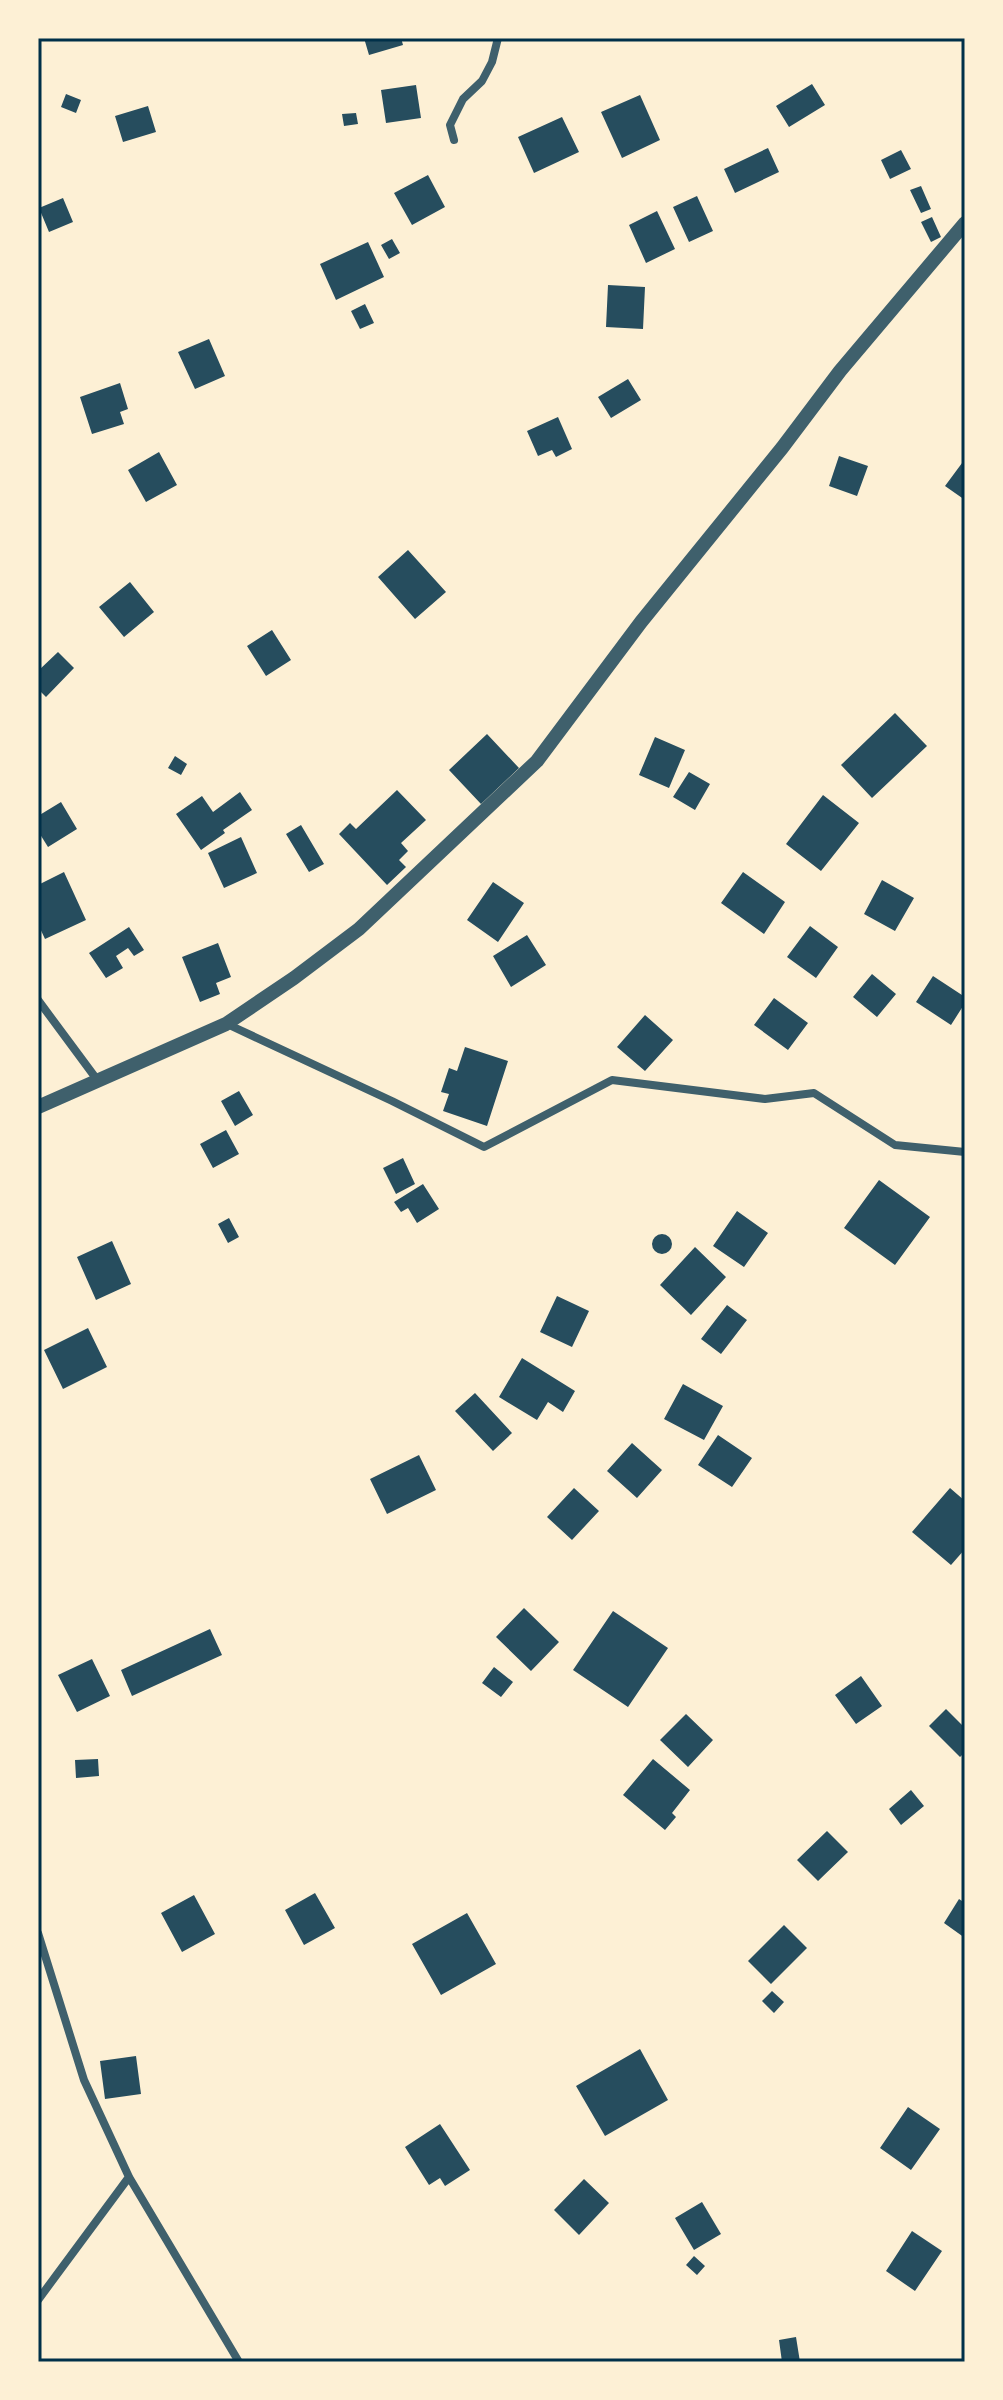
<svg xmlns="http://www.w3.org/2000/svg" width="1003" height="2400" font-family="Jost,sans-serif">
<rect width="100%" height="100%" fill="#fdf0d5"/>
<!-- building -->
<path fill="#264d5e" d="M 364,38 L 401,38 L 403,45 L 369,55 Z
M 812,84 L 825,105 L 789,127 L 776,106 Z
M 416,85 L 421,118 L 386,123 L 381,90 Z
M 66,94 L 81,100 L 76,113 L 61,107 Z
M 640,95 L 660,140 L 622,158 L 601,112 Z
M 148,106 L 156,132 L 123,142 L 115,116 Z
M 356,113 L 358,124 L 344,126 L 342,114 Z
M 562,117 L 579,152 L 534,173 L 518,137 Z
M 768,148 L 779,172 L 735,193 L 724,169 Z
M 901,150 L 911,169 L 890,179 L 881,160 Z
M 428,175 L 445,207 L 412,225 L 394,193 Z
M 921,186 L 931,209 L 921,213 L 910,190 Z
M 697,196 L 713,231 L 689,242 L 673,207 Z
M 63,198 L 73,222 L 49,232 L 39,208 Z
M 657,211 L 675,249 L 646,263 L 629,225 Z
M 932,217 L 941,237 L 931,242 L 921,222 Z
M 392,239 L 400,253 L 389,259 L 381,245 Z
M 368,242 L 384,277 L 336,300 L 320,264 Z
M 608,285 L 645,287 L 643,329 L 606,327 Z
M 365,304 L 374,323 L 360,329 L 351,311 Z
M 209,339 L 225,376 L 195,389 L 178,352 Z
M 628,379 L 641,400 L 611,418 L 598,397 Z
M 120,383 L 128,409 L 120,412 L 124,424 L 92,434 L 80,397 Z
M 558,417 L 572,449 L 556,457 L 552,450 L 538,456 L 527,431 Z
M 159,452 L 177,485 L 146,502 L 128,470 Z
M 839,456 L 868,466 L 857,496 L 829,486 Z
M 965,459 L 965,500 L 945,486 Z
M 408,550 L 446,592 L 415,619 L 378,577 Z
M 130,582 L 154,612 L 124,637 L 99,607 Z
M 272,630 L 291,660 L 266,676 L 247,646 Z
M 58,652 L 74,668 L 46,697 L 38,689 L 38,671 Z
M 895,713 L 927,746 L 872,798 L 841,765 Z
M 487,734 L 519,768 L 481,804 L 449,770 Z
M 655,737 L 685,750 L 669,788 L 639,775 Z
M 175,756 L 187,764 L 181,775 L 168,768 Z
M 689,772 L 710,784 L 695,810 L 673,797 Z
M 397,790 L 426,820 L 401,843 L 408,851 L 399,860 L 406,867 L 387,885 L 339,834 L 350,823 L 356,829 Z
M 240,792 L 252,810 L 223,830 L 225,833 L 201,850 L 176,814 L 202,796 L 213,812 Z
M 823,795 L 859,823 L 821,871 L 786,844 Z
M 61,802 L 77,829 L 48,847 L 38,831 L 38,816 Z
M 301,825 L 324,864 L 309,872 L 286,834 Z
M 241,837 L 257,873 L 224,888 L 208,853 Z
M 64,872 L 86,920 L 45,939 L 38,924 L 38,885 Z
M 743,872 L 785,902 L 764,934 L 721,903 Z
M 882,880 L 914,898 L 895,931 L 864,914 Z
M 493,882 L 524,903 L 498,942 L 467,920 Z
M 810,926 L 838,947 L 816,978 L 787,957 Z
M 129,927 L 144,950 L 134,956 L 128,948 L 116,956 L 123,968 L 106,978 L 89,953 Z
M 527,935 L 546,965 L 511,987 L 493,956 Z
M 218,943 L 231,977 L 216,983 L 220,994 L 200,1002 L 182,957 Z
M 872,974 L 896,994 L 877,1017 L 853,997 Z
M 933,976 L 965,997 L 965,1003 L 951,1025 L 916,1002 Z
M 774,998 L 808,1023 L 788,1050 L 754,1025 Z
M 645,1015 L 673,1040 L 645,1071 L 617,1047 Z
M 465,1047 L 508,1061 L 487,1126 L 443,1111 L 449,1094 L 441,1092 L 449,1068 L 457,1071 Z
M 239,1091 L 253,1115 L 235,1126 L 221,1101 Z
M 226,1130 L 239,1154 L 213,1168 L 200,1144 Z
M 403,1158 L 415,1184 L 396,1194 L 383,1168 Z
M 879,1180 L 930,1217 L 895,1265 L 844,1228 Z
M 423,1184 L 439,1209 L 417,1223 L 408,1208 L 401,1212 L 394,1202 Z
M 737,1211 L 768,1233 L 744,1267 L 713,1246 Z
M 229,1218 L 239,1237 L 228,1243 L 218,1224 Z
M652 1244a10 10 0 1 1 20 0a10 10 0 1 1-20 0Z
M 112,1241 L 131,1284 L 96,1300 L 77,1257 Z
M 695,1247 L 726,1277 L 691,1315 L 660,1285 Z
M 557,1296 L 589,1311 L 572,1347 L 540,1332 Z
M 727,1305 L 747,1320 L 721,1354 L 701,1339 Z
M 88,1328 L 107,1367 L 63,1389 L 44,1350 Z
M 522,1358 L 575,1391 L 563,1412 L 548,1402 L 537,1420 L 499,1397 Z
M 683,1384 L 723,1406 L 704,1440 L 664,1419 Z
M 475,1393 L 512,1433 L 493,1451 L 455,1411 Z
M 718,1435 L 752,1458 L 732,1487 L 698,1465 Z
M 632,1443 L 662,1470 L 637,1498 L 607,1471 Z
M 419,1455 L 436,1490 L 387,1514 L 370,1479 Z
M 574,1488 L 599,1511 L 572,1540 L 547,1517 Z
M 950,1488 L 965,1501 L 965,1549 L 951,1565 L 912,1532 Z
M 524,1608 L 559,1642 L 531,1671 L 496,1637 Z
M 613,1611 L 668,1648 L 628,1707 L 573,1670 Z
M 210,1629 L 222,1655 L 132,1696 L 121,1670 Z
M 92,1659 L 110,1696 L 77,1712 L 58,1675 Z
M 494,1667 L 513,1682 L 501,1697 L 482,1683 Z
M 861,1676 L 882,1706 L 856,1724 L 835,1695 Z
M 946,1709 L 965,1728 L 965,1752 L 960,1757 L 929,1726 Z
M 686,1714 L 713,1740 L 688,1767 L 660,1740 Z
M 98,1759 L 99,1776 L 76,1778 L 75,1760 Z
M 653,1759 L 690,1790 L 672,1813 L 676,1817 L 665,1830 L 623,1795 Z
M 911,1790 L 924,1806 L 901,1825 L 889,1809 Z
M 827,1831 L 848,1852 L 818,1881 L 797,1860 Z
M 315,1893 L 335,1928 L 304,1945 L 285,1910 Z
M 194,1895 L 215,1934 L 182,1952 L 161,1913 Z
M 959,1899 L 965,1903 L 965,1938 L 944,1923 Z
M 467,1913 L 496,1964 L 441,1995 L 412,1944 Z
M 784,1925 L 807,1948 L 771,1984 L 748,1961 Z
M 772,1991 L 784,2002 L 774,2013 L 762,2001 Z
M 640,2049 L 668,2100 L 605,2136 L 576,2086 Z
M 136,2056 L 141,2094 L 105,2099 L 100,2061 Z
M 908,2107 L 940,2129 L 911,2170 L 880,2148 Z
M 440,2124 L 470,2170 L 445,2186 L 440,2178 L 429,2185 L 405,2147 Z
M 584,2179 L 609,2203 L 579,2235 L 554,2210 Z
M 702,2202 L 721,2234 L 694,2250 L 675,2218 Z
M 912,2231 L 942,2251 L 915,2291 L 886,2271 Z
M 694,2256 L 705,2266 L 697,2275 L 686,2265 Z
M 796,2337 L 800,2362 L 782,2362 L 779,2340 Z"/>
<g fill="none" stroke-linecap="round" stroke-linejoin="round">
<!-- minor -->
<path stroke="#3f606c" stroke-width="8" d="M 454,140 L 450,125 L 463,99 L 482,81 L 492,62 L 498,38
M 38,1000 L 98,1081
M 227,1024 L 392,1101 L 484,1147 L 612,1080 L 765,1099 L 814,1093 L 895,1145 L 965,1152
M 38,1933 L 84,2080 L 129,2177 L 239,2362
M 38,2300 L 129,2177"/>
<!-- tertiary -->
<path stroke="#3f606c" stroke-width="14" d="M 38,1107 L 226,1024 L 294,978 L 359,929 L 537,761 L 641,622 L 782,448 L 840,371 L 965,223"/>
</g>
<!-- border -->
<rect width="1003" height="2400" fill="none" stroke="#fdf0d5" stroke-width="80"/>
<rect x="40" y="40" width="923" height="2320" fill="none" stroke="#003049" stroke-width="3"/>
</svg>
